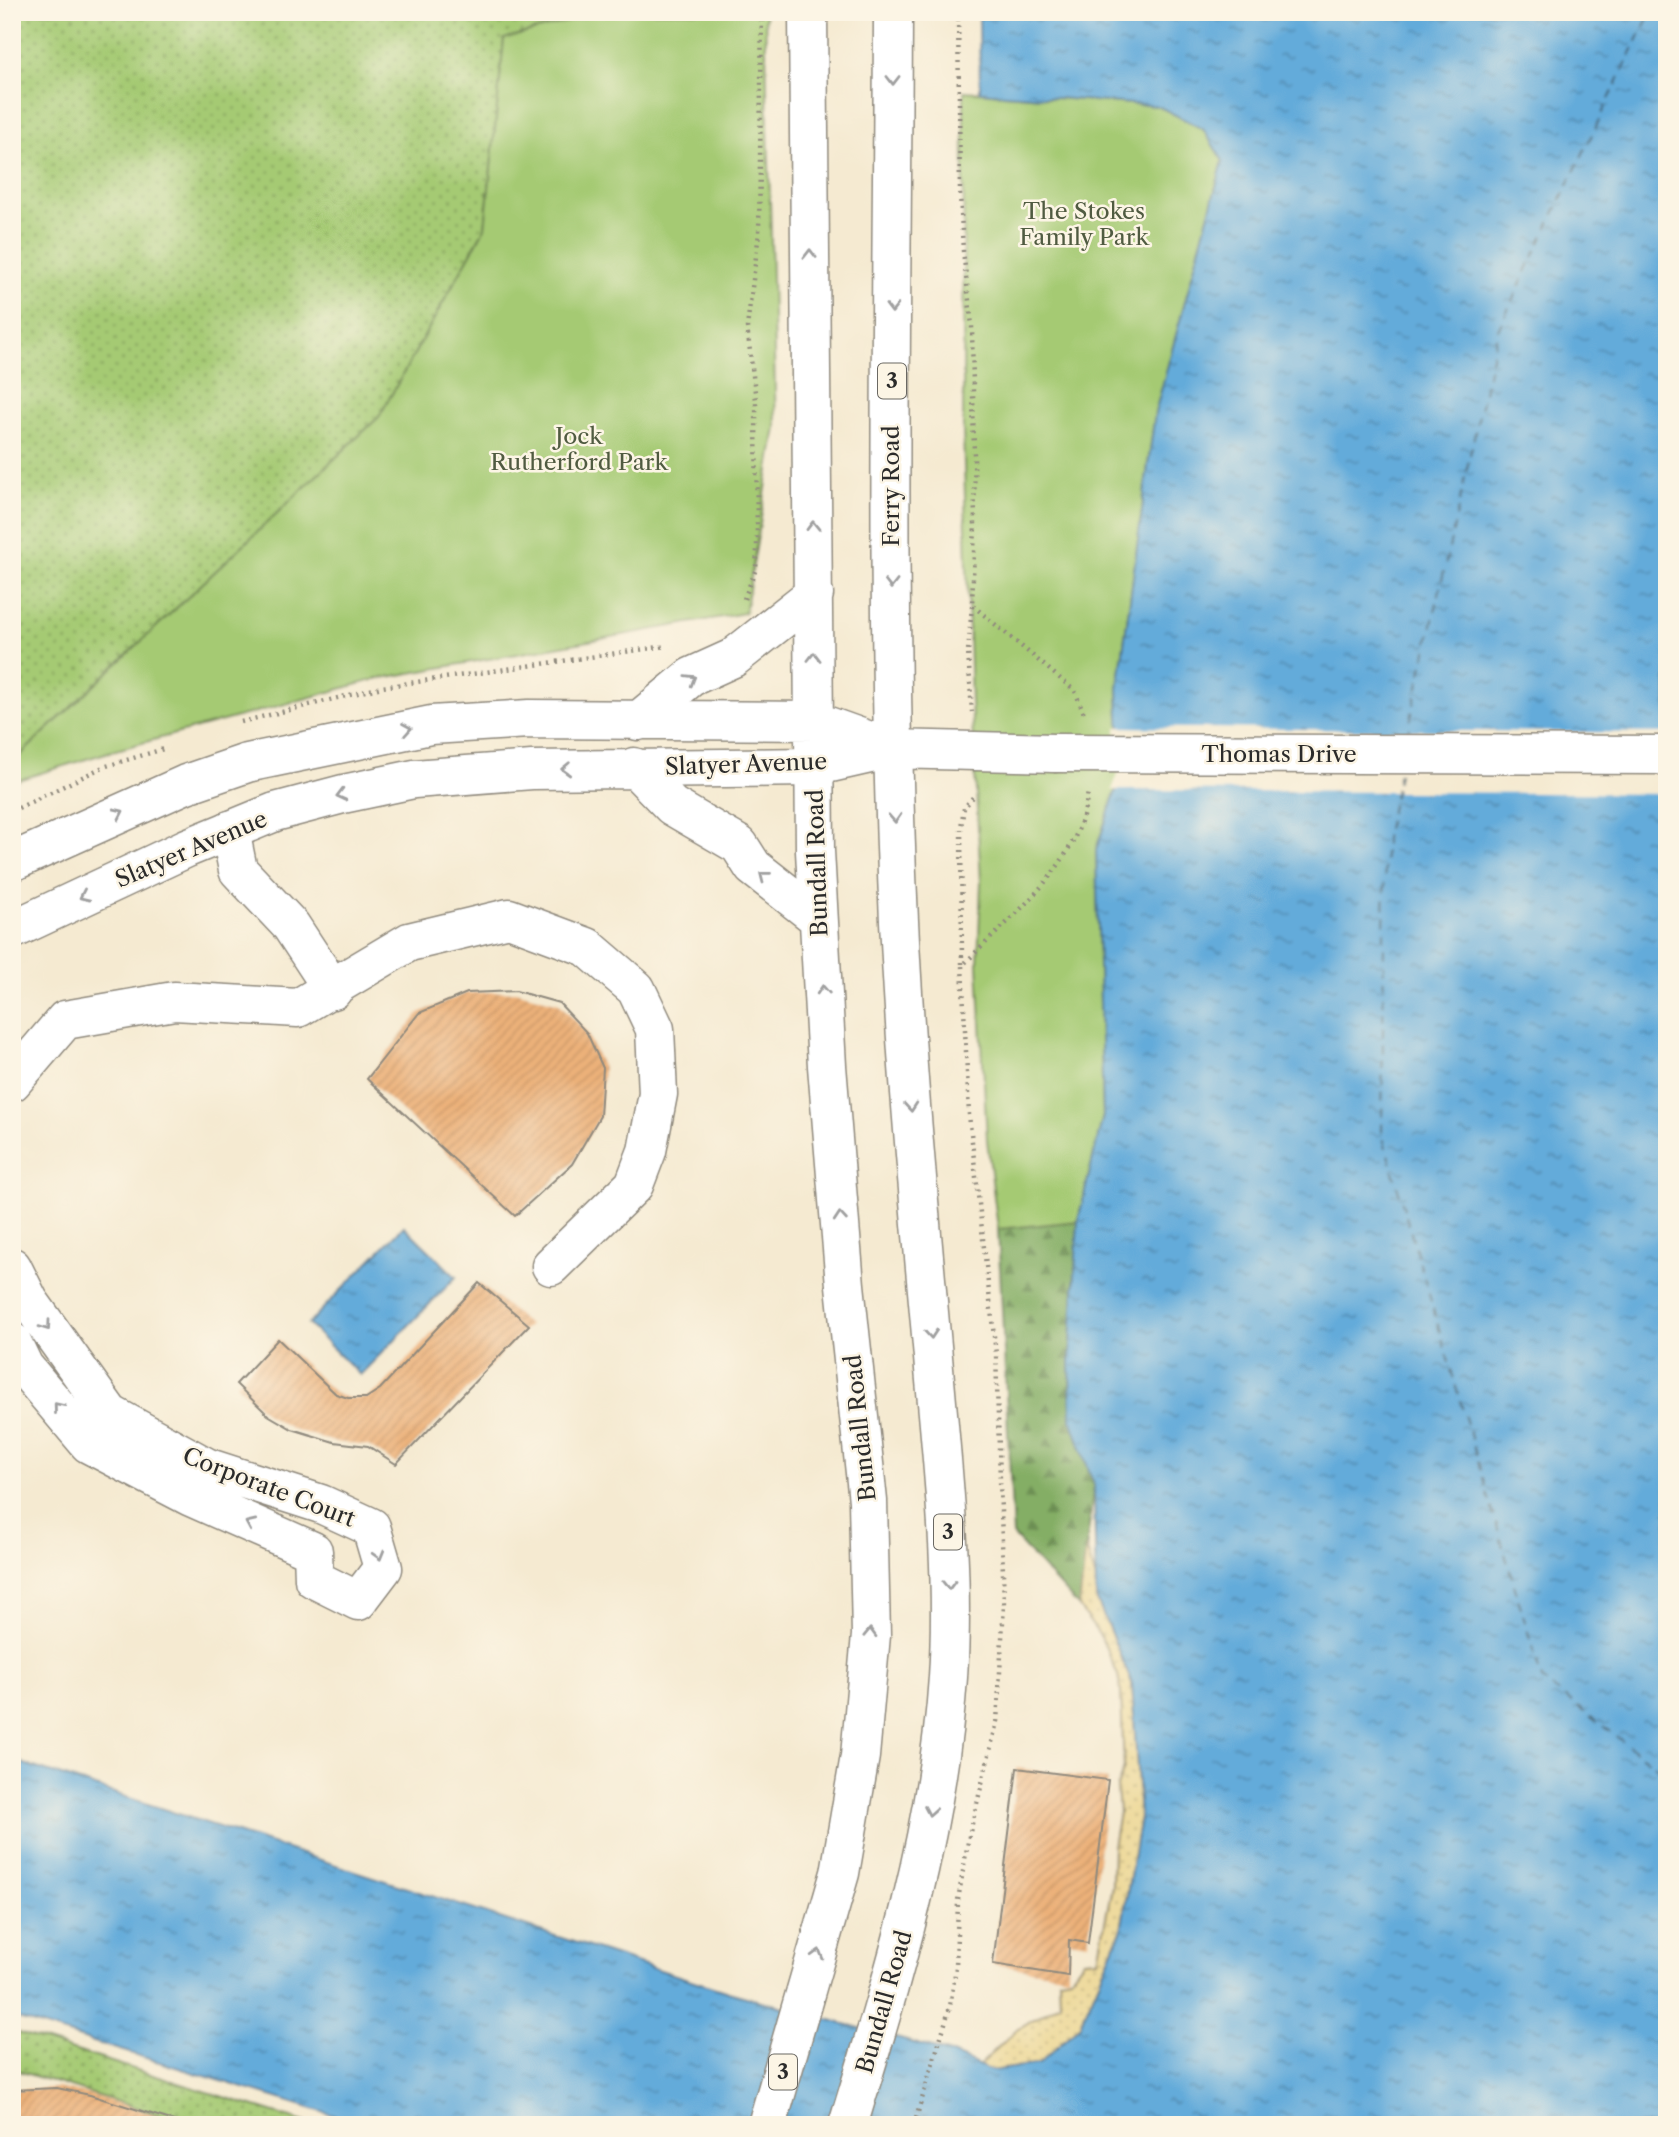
<svg xmlns="http://www.w3.org/2000/svg" width="1679" height="2137" font-family="'Libre Caslon Text',serif">
<defs>
<pattern id="grass-dots" width="8" height="8" patternUnits="userSpaceOnUse" patternTransform="scale(1.75)"><rect width="8" height="8" fill="#a5ca73"/><path d="M2 2h.1M6 6h.1" fill="none" stroke="#87a45f" stroke-width="1.8" stroke-linecap="round"/></pattern>
<pattern id="forest-firs" width="22" height="20" patternUnits="userSpaceOnUse" patternTransform="scale(1.75)"><rect width="22" height="20" fill="#84ae65"/><path d="M5 1l3.5 6h-7zM16 11l3.5 6h-7z" fill="#6c8e53"/></pattern>
<pattern id="sand-dots" width="8" height="8" patternUnits="userSpaceOnUse" patternTransform="scale(1.75)"><rect width="8" height="8" fill="#eeda9e"/><path d="M2 2h.1M6 6h.1" fill="none" stroke="#cb8" stroke-width="1.8" stroke-linecap="round"/></pattern>
<pattern id="water-ripples" width="26" height="14" patternUnits="userSpaceOnUse" patternTransform="scale(1.75)"><rect width="26" height="14" fill="#63abda"/><path d="M2 4q2-2 4 0t4 0M15 11q2-2 4 0t4 0" fill="none" stroke="#528bb1"/></pattern>
<pattern id="building-hatch" width="6" height="6" patternUnits="userSpaceOnUse" patternTransform="scale(1.75)"><rect width="6" height="6" fill="#ecb179"/><path d="M-1 1l2-2M0 6l6-6M5 7l2-2" fill="none" stroke="#cb9869"/></pattern>
</defs>
<rect width="100%" height="100%" fill="#fcf5e5"/>
<filter id="ink" filterUnits="userSpaceOnUse"><feTurbulence type="fractalNoise" baseFrequency=".0143" numOctaves="2"/><feDisplacementMap in="SourceGraphic" scale="14" xChannelSelector="R" yChannelSelector="G"/><feConvolveMatrix kernelMatrix="1 2 1 2 8 2 1 2 1" color-interpolation-filters="sRGB"/></filter>
<filter id="wash" filterUnits="userSpaceOnUse"><feTurbulence type="fractalNoise" baseFrequency=".00686" numOctaves="4" result="noise"/><feDisplacementMap in="SourceGraphic" scale="28" xChannelSelector="R" yChannelSelector="G"/><feGaussianBlur stdDeviation="1.57" result="paint"/><feColorMatrix in="noise" values="0 0 0 0 0 0 0 0 0 0 0 0 0 0 0 0 0 1.4 0 .05"/><feComposite in="paint" operator="in"/></filter>
<g filter="url(#wash)">
<rect width="100%" height="100%" fill="#f5ead1"/>
<!-- grass -->
<path fill="url(#grass-dots)" stroke="#687a4f" stroke-width="2" d="M 12,12 L 603,12 L 504,39 L 485,228 L 379,417 L 12,763 Z
M 12,2031 L 313,2125 L 192,2125 L 12,2069 Z"/>
<!-- forest -->
<path fill="url(#forest-firs)" stroke="#586c48" stroke-width="2" d="M 1078,1221 L 1070,1361 L 1071,1419 L 1094,1485 L 1079,1607 L 1013,1535 L 998,1229 Z"/>
<!-- sand -->
<path fill="url(#sand-dots)" stroke="#8c8264" stroke-width="2" d="M 1086,1547 L 1096,1580 L 1096,1598 L 1132,1683 L 1140,1817 L 1121,1931 L 1080,2025 L 1040,2064 L 992,2071 L 979,2066 L 1016,2030 L 1060,2003 L 1059,1979 L 1071,1977 L 1084,1960 L 1098,1959 L 1112,1886 L 1113,1847 L 1119,1812 L 1117,1787 L 1124,1768 L 1121,1692 L 1118,1675 L 1101,1637 L 1079,1607 Z"/>
<!-- green -->
<path fill="#a5ca73" stroke="#687a4f" stroke-width="2" d="M 603,12 L 765,12 L 776,428 L 745,613 L 377,679 L 109,752 L 12,782 L 12,763 L 379,417 L 485,228 L 504,39 Z
M 964,91 L 1158,106 L 1203,129 L 1223,161 L 1155,413 L 1118,689 L 1121,775 L 1096,850 L 1103,1116 L 1078,1221 L 998,1229 L 987,1140 L 978,964 L 981,882 L 971,702 L 963,429 Z
M 1459,2121 L 1509,2121 L 1515,2125 L 1454,2125 Z"/>
<!-- water -->
<path fill="url(#water-ripples)" stroke="#476b82" stroke-width="2" d="M 979,12 L 1667,12 L 1667,2125 L 1515,2125 L 1509,2121 L 1460,2121 L 1454,2125 L 365,2125 L 12,2017 L 12,1760 L 728,1992 L 947,2052 L 992,2071 L 1039,2064 L 1080,2025 L 1121,1931 L 1140,1817 L 1132,1683 L 1096,1598 L 1094,1485 L 1071,1419 L 1070,1361 L 1078,1221 L 1103,1116 L 1096,850 L 1121,775 L 1118,689 L 1155,413 L 1223,161 L 1203,129 L 1158,106 L 980,92 Z
M 404,1226 L 456,1277 L 360,1375 L 308,1324 Z"/>
<!-- pier -->
<path fill="#f5ead1" d="M 1116,727 L 1667,733 L 1667,794 L 1112,790 L 1118,774 Z"/>
<g fill="none" stroke-linecap="round" stroke-linejoin="round">
<!-- ferry -->
<path stroke="#3f5868" stroke-width="2" stroke-dasharray="9 7" stroke-linecap="butt" d="M 1407,736 L 1498,330 L 1651,12
M 1399,773 L 1385,838 L 1382,1134 L 1542,1680 L 1667,1775"/>
</g>
<g id="blocks">
<!-- building -->
<path fill="url(#building-hatch)" d="M 516,991 L 559,1003 L 587,1033 L 603,1068 L 600,1116 L 572,1164 L 515,1216 L 367,1079 L 419,1013 L 467,993 Z
M 479,1283 L 529,1325 L 396,1464 L 368,1446 L 334,1442 L 292,1429 L 268,1415 L 236,1384 L 278,1339 L 336,1394 L 348,1398 L 366,1398 L 380,1389 Z
M 1017,1768 L 1108,1780 L 1088,1943 L 1069,1940 L 1068,1976 L 993,1964 Z
M 57,2088 L 90,2095 L 187,2125 L 12,2125 L 12,2090 Z"/>
</g>
</g>
<g filter="url(#ink)">
<use href="#blocks" fill-opacity="0" stroke="#908a7e" stroke-width="2"/>
<g fill="none" stroke-linecap="round" stroke-linejoin="round">
<!-- minor casing -->
<g stroke="#908a7e" stroke-width="41">
<path id="minor" d="M 230,830 L 238,870 L 291,926 L 333,990
M 12,1082 L 65,1020 L 174,1001 L 298,1008 L 409,942 L 509,918 L 587,947 L 636,989 L 655,1029 L 658,1094 L 647,1151 L 634,1185 L 551,1266
M 12,1267 L 29,1301 L 110,1414 L 206,1467 L 321,1504 L 371,1527 L 383,1568 L 358,1601 L 314,1579 L 313,1551 L 191,1497 L 89,1444 L 24,1367 L 12,1342"/>
</g>
<!-- major casing -->
<g stroke="#908a7e" stroke-width="41">
<path id="major" d="M 638,721 L 691,677 L 733,658 L 814,594
M 634,767 L 672,806 L 739,845 L 753,867 L 818,918
M 12,862 L 186,784 L 247,763 L 431,725 L 529,719 L 814,721 L 892,749
M 12,930 L 187,848 L 275,812 L 343,794 L 414,779 L 532,770 L 813,767 L 892,749 L 1054,753
M 767,2125 L 840,1873 L 860,1756 L 871,1635 L 868,1501 L 845,1285 L 827,1066 L 815,851 L 808,12
M 848,2125 C 893,1978 938,1831 948,1677 C 955,1570 942,1464 933,1357 C 920,1212 906,1067 899,921 C 885,618 892,315 893,12"/>
</g>
<!-- path -->
<path stroke="#908a7e" stroke-width="4.5" stroke-dasharray="2 5" stroke-linecap="butt" d="M 958,12 L 960,193 L 963,251 L 972,325 L 975,525 L 972,605 L 1075,691 L 1085,716
M 744,599 L 756,569 L 757,548 L 756,400 L 747,327 L 759,233 L 762,12
M 972,606 L 968,651 L 972,712
M 241,722 L 382,687 L 666,646
M 12,811 L 103,767 L 167,748
M 962,964 L 961,827 L 964,808 L 973,797
M 914,2125 L 950,2007 L 956,1967 L 958,1900 L 969,1836 L 997,1722 L 1004,1605 L 996,1354 L 969,1115 L 962,966 C 1010,917 1082,864 1088,790"/>
<!-- minor -->
<use href="#minor" stroke="#fff" stroke-width="38"/>
<!-- major -->
<use href="#major" stroke="#fff" stroke-width="38"/>
<!-- major-bridge casing -->
<g stroke="#908a7e" stroke-width="41" stroke-linecap="butt">
<path id="major-bridge" d="M 1054,753 L 1667,755"/>
</g>
<!-- major-bridge -->
<use href="#major-bridge" stroke="#fff" stroke-width="38"/>
</g>
<!-- one-way arrows -->
<defs><path id="oneway-chevron" d="M-2-3.5L2.5 0L-2 3.5" fill="none" stroke-width="1.6" stroke-linecap="round" stroke-linejoin="round" transform="scale(1.75)"/></defs>
<g stroke="#a0a0a0">
<use href="#oneway-chevron" transform="translate(893 80) rotate(90)"/>
<use href="#oneway-chevron" transform="translate(810 254) rotate(-90)"/>
<use href="#oneway-chevron" transform="translate(892 308) rotate(90)"/>
<use href="#oneway-chevron" transform="translate(813 526) rotate(-91)"/>
<use href="#oneway-chevron" transform="translate(891 584) rotate(90)"/>
<use href="#oneway-chevron" transform="translate(814 657) rotate(-90)"/>
<use href="#oneway-chevron" transform="translate(691 679) rotate(-31)"/>
<use href="#oneway-chevron" transform="translate(407 729) rotate(-10)"/>
<use href="#oneway-chevron" transform="translate(566 769) rotate(178)"/>
<use href="#oneway-chevron" transform="translate(341 795) rotate(166)"/>
<use href="#oneway-chevron" transform="translate(119 813) rotate(-25)"/>
<use href="#oneway-chevron" transform="translate(895 818) rotate(87)"/>
<use href="#oneway-chevron" transform="translate(764 876) rotate(-142)"/>
<use href="#oneway-chevron" transform="translate(84 896) rotate(155)"/>
<use href="#oneway-chevron" transform="translate(823 990) rotate(-94)"/>
<use href="#oneway-chevron" transform="translate(911 1107) rotate(85)"/>
<use href="#oneway-chevron" transform="translate(840 1217) rotate(-95)"/>
<use href="#oneway-chevron" transform="translate(46 1326) rotate(55)"/>
<use href="#oneway-chevron" transform="translate(931 1334) rotate(85)"/>
<use href="#oneway-chevron" transform="translate(58 1407) rotate(-130)"/>
<use href="#oneway-chevron" transform="translate(250 1524) rotate(-156)"/>
<use href="#oneway-chevron" transform="translate(379 1555) rotate(74)"/>
<use href="#oneway-chevron" transform="translate(949 1585) rotate(89)"/>
<use href="#oneway-chevron" transform="translate(870 1633) rotate(-88)"/>
<use href="#oneway-chevron" transform="translate(930 1811) rotate(100)"/>
<use href="#oneway-chevron" transform="translate(818 1954) rotate(-74)"/>
</g>
</g>
<g text-anchor="middle" stroke-width="5" stroke-linejoin="round" paint-order="stroke">
<!-- shield labels -->
<g fill="#fcf5e5" stroke="#6a6863" stroke-width="2">
<rect x="878" y="363.5" width="28" height="35" rx="5"/>
<rect x="934" y="1514.5" width="28" height="35" rx="5"/>
<rect x="769" y="2054.5" width="28" height="35" rx="5"/>
</g>
<g font-size="21" font-weight="bold" fill="#2b2b2b">
<text x="892" y="388">3</text>
<text x="948" y="1539">3</text>
<text x="783" y="2079">3</text>
</g>
<!-- park labels -->
<g font-size="23" fill="#505b41" stroke="#fcf5e5">
<text x="1084" y="219">The Stokes<tspan x="1084" dy="26">Family Park</tspan></text>
<text x="579" y="444">Jock<tspan x="579" dy="26">Rutherford Park</tspan></text>
</g>
<!-- street labels -->
<g font-size="23" fill="#2b2b2b" stroke="#fcf5e5">
<text transform="translate(891 486) rotate(-90)" y="8">Ferry Road</text>
<text x="1279" y="762">Thomas Drive</text>
<text transform="translate(746 764) rotate(-2)" y="8">Slatyer Avenue</text>
<text transform="translate(191 849) rotate(-23)" y="8">Slatyer Avenue</text>
<text transform="translate(817 863) rotate(-92)" y="8">Bundall Road</text>
<text transform="translate(860 1428) rotate(-96)" y="8">Bundall Road</text>
<text transform="translate(269 1487) rotate(21)" y="8">Corporate Court</text>
<text transform="translate(884 2002) rotate(-74)" y="8">Bundall Road</text>
</g>
</g>
<!-- margin -->
<rect width="1679" height="2137" fill="none" stroke="#fcf5e5" stroke-width="42"/>
</svg>
